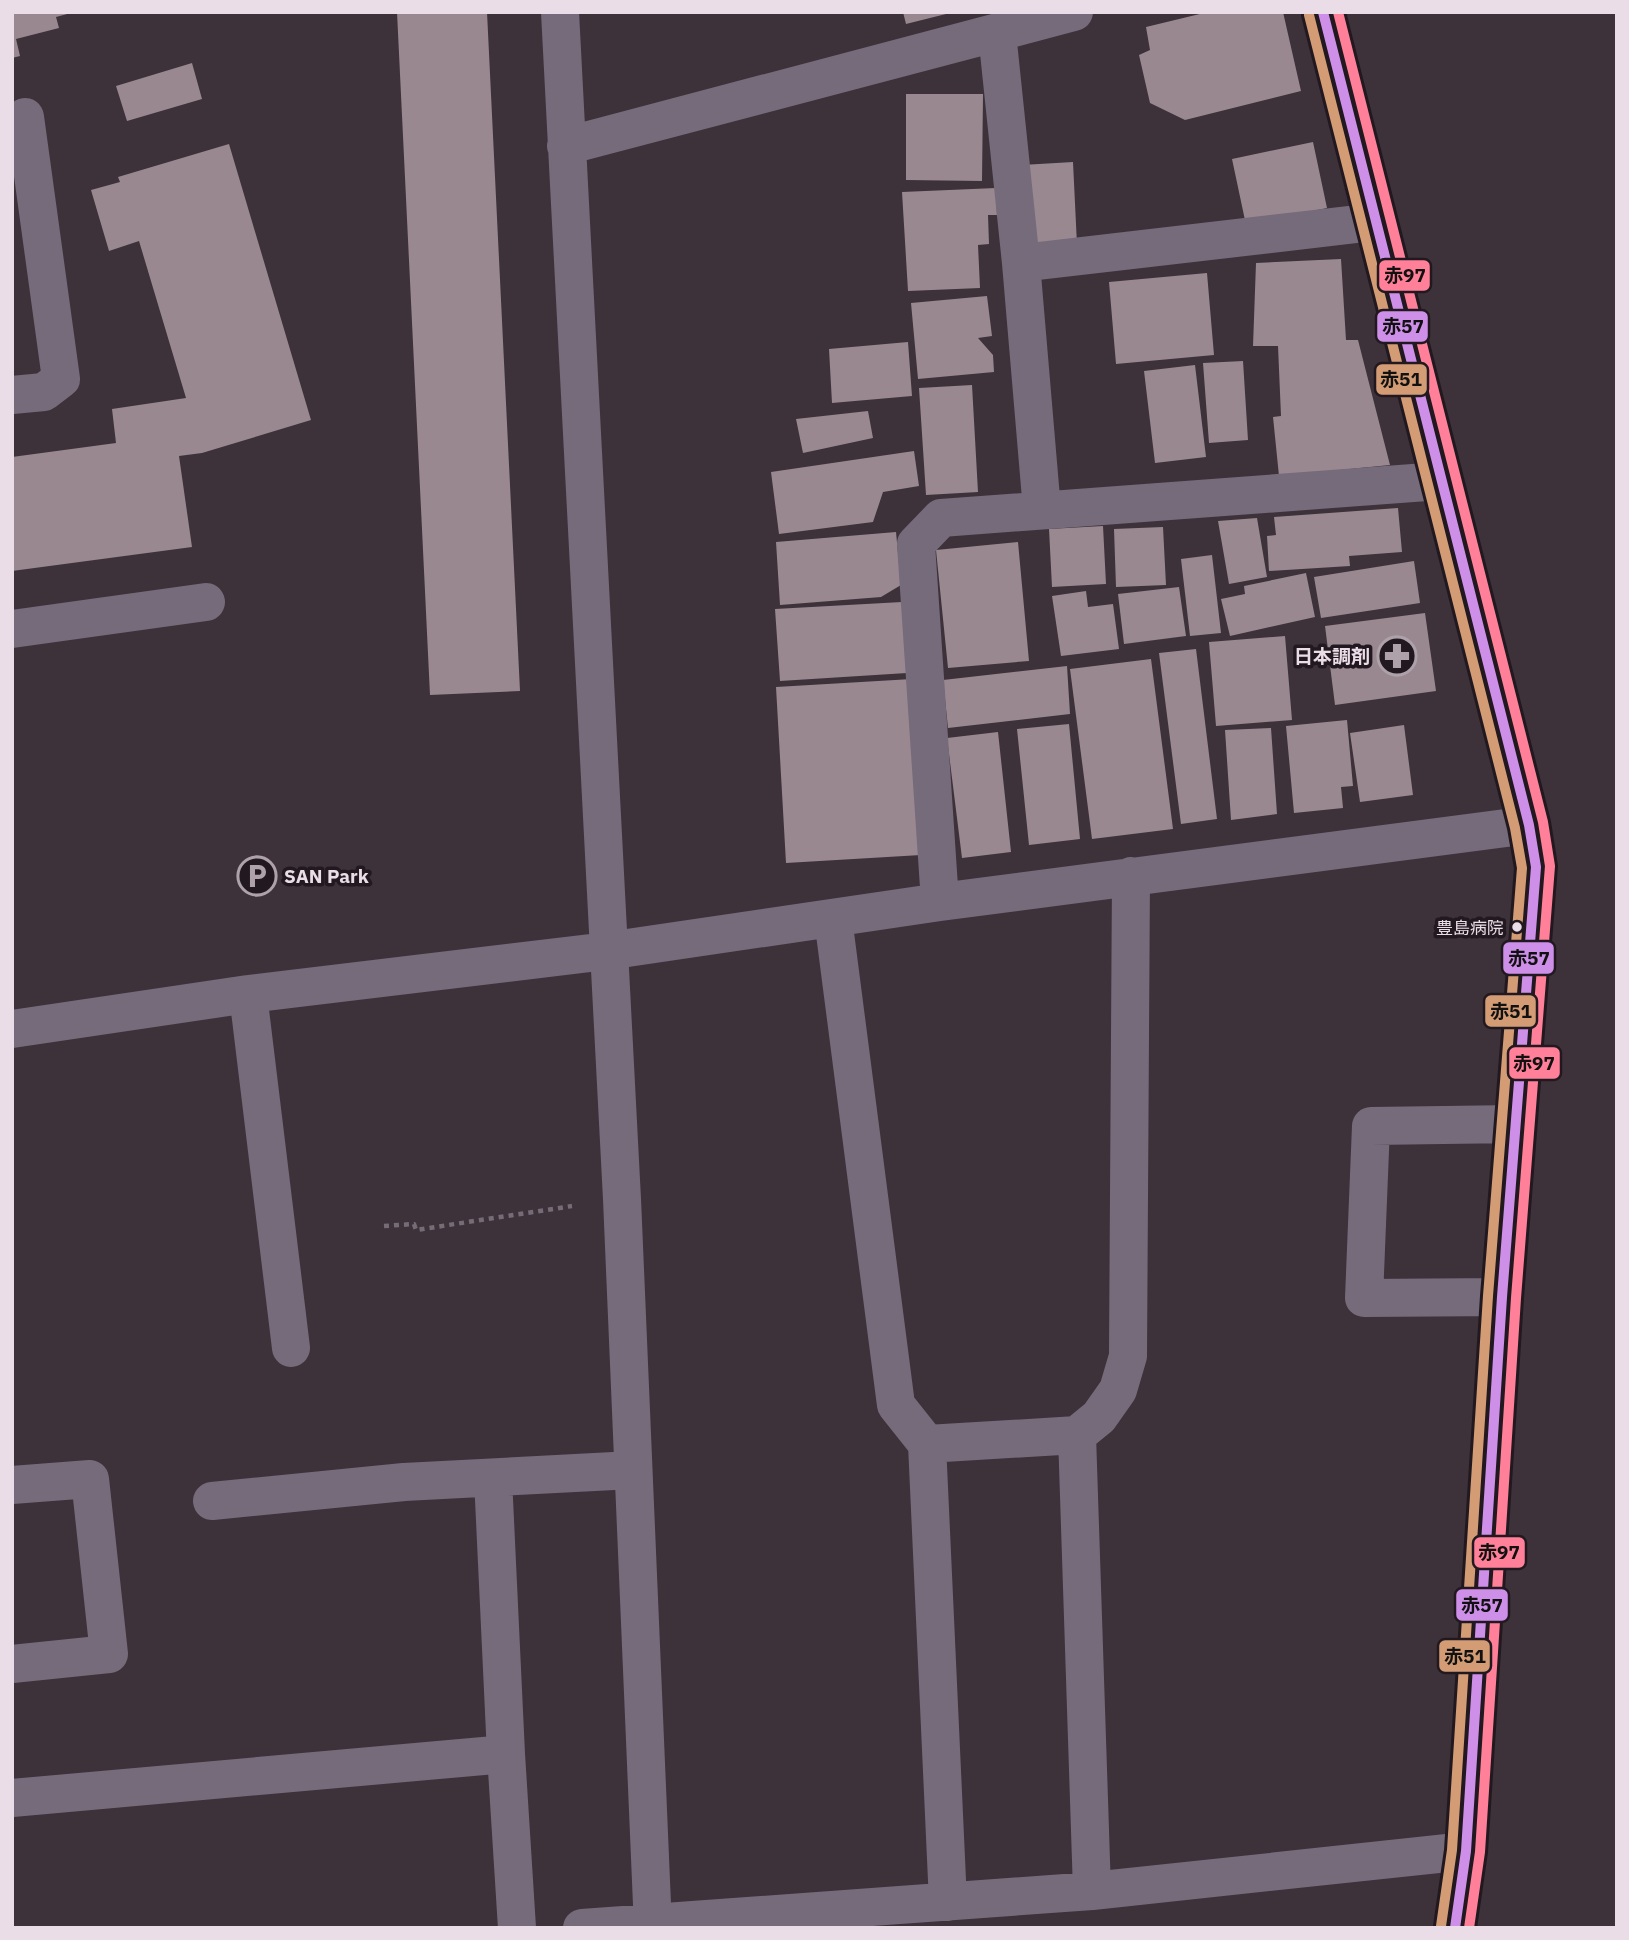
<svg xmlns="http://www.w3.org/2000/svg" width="1629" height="1940" font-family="'IBM Plex Sans','Noto Sans JP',sans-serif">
<rect width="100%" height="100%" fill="#3d323a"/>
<!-- building -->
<path fill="#99888f" d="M 12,12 L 71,12 L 71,13 L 56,17 L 59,28 L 16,39 L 20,56 L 12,58 Z
M 397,12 L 487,12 L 520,691 L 430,695 Z
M 903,12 L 950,12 L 950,13 L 906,24 Z
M 1208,12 L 1283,12 L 1301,91 L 1185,120 L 1150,103 L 1139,55 L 1150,50 L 1146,27 Z
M 192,63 L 202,99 L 127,121 L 116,86 Z
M 906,94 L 983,94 L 982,181 L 906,180 Z
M 1313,142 L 1327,208 L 1246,225 L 1232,159 Z
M 229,144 L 311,420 L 202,453 L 179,456 L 192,547 L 12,571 L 12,457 L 116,443 L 112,409 L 186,398 L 139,241 L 109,251 L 91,190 L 120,182 L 118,177 Z
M 1073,162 L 1077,245 L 1030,246 L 1022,165 Z
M 996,188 L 997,215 L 988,215 L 989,244 L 978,245 L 980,288 L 908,291 L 902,192 Z
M 1341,259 L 1346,340 L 1358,340 L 1390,465 L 1279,476 L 1273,417 L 1281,416 L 1278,346 L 1253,346 L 1256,263 Z
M 1207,273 L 1214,355 L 1116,364 L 1109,282 Z
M 987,296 L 992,336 L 978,338 L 993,355 L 994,372 L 918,379 L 911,303 Z
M 908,342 L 912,396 L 832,403 L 829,349 Z
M 1243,361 L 1248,440 L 1209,443 L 1203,363 Z
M 1195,365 L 1206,457 L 1155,463 L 1144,371 Z
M 972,385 L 978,492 L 926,495 L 919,388 Z
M 868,411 L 873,438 L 803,453 L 796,419 Z
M 914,451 L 919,486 L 883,492 L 873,522 L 779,534 L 771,472 Z
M 1398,508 L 1402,552 L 1349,556 L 1350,566 L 1269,571 L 1267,536 L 1276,535 L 1274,517 Z
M 1257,518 L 1267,577 L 1229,584 L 1218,521 Z
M 1103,526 L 1106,584 L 1052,587 L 1049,529 Z
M 1163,527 L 1166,585 L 1116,587 L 1114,529 Z
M 896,532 L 901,585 L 881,597 L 780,605 L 776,542 Z
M 1018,542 L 1029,661 L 948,668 L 936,550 Z
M 1212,555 L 1221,633 L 1190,636 L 1181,559 Z
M 1414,561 L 1420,603 L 1321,618 L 1314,577 Z
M 1306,573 L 1315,617 L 1230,636 L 1221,599 L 1245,594 L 1244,586 Z
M 1179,587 L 1186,636 L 1124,644 L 1118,594 Z
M 1086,591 L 1088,607 L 1113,604 L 1119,649 L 1061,656 L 1052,596 Z
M 902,602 L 907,673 L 780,681 L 775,609 Z
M 1425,613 L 1436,691 L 1335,705 L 1325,626 Z
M 1285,636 L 1292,720 L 1216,726 L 1209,642 Z
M 1196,649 L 1217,819 L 1181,824 L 1159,653 Z
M 1151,659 L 1173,829 L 1092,839 L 1070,669 Z
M 1067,666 L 1070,714 L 948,728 L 943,680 Z
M 912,679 L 921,855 L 786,863 L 776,687 Z
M 1347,720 L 1353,786 L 1341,787 L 1343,808 L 1294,813 L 1286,726 Z
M 1069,724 L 1080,839 L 1029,845 L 1017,729 Z
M 1404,725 L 1413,795 L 1360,802 L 1350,733 Z
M 1271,728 L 1277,814 L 1231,820 L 1225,730 Z
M 998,732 L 1011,852 L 962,858 L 947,738 Z"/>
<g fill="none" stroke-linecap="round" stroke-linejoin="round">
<!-- path -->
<path stroke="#756c78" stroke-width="4.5" stroke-dasharray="5 5" stroke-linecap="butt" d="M 384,1226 L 414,1224 L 416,1230 L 572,1206"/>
<!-- minor -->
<path stroke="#766b7b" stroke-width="38" d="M 560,12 L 622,1199 L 653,1928
M 1323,12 L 1529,825 L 1536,867 L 1502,1297 L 1466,1851 L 1455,1928
M 997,33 L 1021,263 L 1042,510
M 566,146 L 1074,12
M 1021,263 L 1374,222
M 12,395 L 44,392 L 61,379 L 25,117
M 12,629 L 206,602
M 940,902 L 916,544 L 941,518 L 1440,481
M 833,918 L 896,1405 L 927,1444 L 1077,1435 L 1099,1417 L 1118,1390 L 1128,1356 L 1131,876
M 248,994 L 291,1348
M 12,1029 L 248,994 L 607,951 L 940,902 L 1529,825
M 1502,1297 L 1364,1298 L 1371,1126 L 1516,1124
M 1077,1435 L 1092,1891
M 927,1444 L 948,1902
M 493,1478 L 506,1754
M 12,1485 L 90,1479 L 109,1654 L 12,1664
M 212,1501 L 404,1482 L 633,1470
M 12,1798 L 506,1754 L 517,1928
M 582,1928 L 1092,1891 L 1466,1851"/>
<!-- bus-1 casing -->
<g stroke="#221920" stroke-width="16">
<path id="bus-1" d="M 1323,12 L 1529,825 L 1536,867 L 1502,1297 L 1466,1851 L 1455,1928"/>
</g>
<!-- bus-2 casing -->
<g stroke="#221920" stroke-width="16">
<path id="bus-2" d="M 1309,15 L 1515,828 L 1522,868 L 1488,1296 L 1452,1850 L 1441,1926"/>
</g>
<!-- bus-3 casing -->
<g stroke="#221920" stroke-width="16">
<path id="bus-3" d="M 1338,12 L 1543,822 L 1550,866 L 1516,1298 L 1480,1852 L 1469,1928"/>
</g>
<!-- bus-1 -->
<use href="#bus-1" stroke="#ce8fe9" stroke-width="10"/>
<!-- bus-2 -->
<use href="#bus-2" stroke="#d39c74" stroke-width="10"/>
<!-- bus-3 -->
<use href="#bus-3" stroke="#ff8098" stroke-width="10"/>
</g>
<!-- icons -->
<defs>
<g id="pharmacy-ring" transform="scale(2.0125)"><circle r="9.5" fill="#221920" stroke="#aea1aa" stroke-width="1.5"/><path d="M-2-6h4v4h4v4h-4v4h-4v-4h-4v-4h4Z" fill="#aea1aa"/></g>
<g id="parking-ring" transform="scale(2.0125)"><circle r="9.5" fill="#221920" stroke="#aea1aa" stroke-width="1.5"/><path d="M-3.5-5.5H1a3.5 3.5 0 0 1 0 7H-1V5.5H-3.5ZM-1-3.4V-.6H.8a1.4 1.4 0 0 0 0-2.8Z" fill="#aea1aa"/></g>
</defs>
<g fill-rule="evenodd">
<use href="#pharmacy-ring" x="1397" y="656"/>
<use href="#parking-ring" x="257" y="876"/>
</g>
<!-- markers -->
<circle fill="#ebdde7" stroke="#221920" stroke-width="2.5" cx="1517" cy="927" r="6"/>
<g text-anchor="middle" stroke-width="7" stroke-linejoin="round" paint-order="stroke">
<!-- bus labels -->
<g font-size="17" fill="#ebdde7" stroke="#221920" text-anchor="end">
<text x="1504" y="934">豊島病院</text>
</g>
<!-- poi labels -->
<g font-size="19" font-weight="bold" fill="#ebdde7" stroke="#221920" text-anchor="end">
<text x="1370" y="663">日本調剤</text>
<text x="284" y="883" text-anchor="start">SAN Park</text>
</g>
</g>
<g stroke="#221920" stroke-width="2.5">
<rect x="1378" y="259" width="53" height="33" rx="7" fill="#ff8098"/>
<rect x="1376" y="310" width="53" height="33" rx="7" fill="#ce8fe9"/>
<rect x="1375" y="363" width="53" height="33" rx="7" fill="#d39c74"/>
<rect x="1502" y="941" width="53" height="34" rx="7" fill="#ce8fe9"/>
<rect x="1484" y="994" width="53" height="34" rx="7" fill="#d39c74"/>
<rect x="1508" y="1046" width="53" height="34" rx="7" fill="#ff8098"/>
<rect x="1473" y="1536" width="53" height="33" rx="7" fill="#ff8098"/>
<rect x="1455" y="1588" width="54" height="34" rx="7" fill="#ce8fe9"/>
<rect x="1438" y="1639" width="53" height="34" rx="7" fill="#d39c74"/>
</g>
<g font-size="19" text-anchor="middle" font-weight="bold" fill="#111">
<text x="1405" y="282">赤97</text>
<text x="1403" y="333">赤57</text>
<text x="1401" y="386">赤51</text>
<text x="1529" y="965">赤57</text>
<text x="1511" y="1018">赤51</text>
<text x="1534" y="1070">赤97</text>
<text x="1499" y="1559">赤97</text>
<text x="1482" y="1612">赤57</text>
<text x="1465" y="1663">赤51</text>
</g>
<!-- border -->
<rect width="1629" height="1940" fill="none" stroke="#ebdde7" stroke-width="28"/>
</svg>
